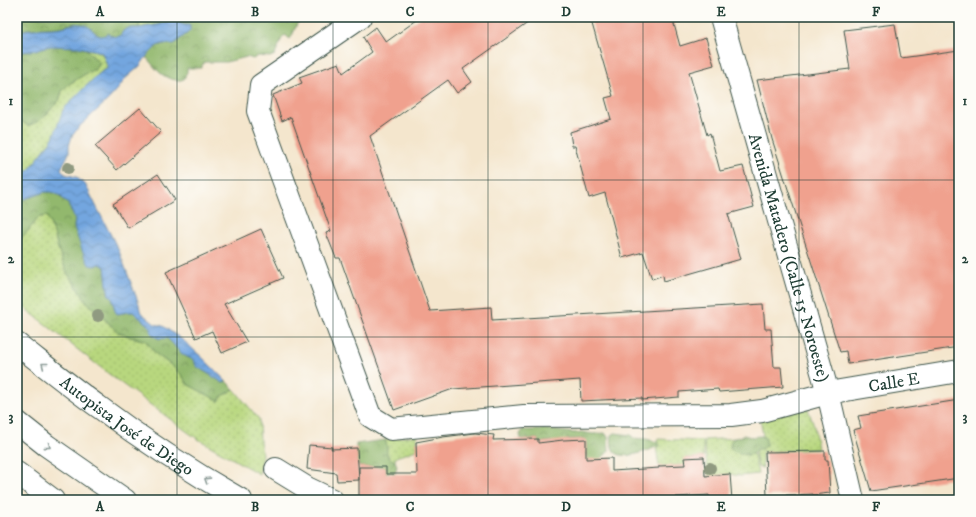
<svg xmlns="http://www.w3.org/2000/svg" width="976" height="517" font-family="'IM FELL DW Pica',serif">
<defs>
<pattern id="grass-dots" width="8" height="8" patternUnits="userSpaceOnUse"><rect width="8" height="8" fill="#b8d77e"/><path d="M2 2h.1M6 6h.1" fill="none" stroke="#9eb96e" stroke-width="1.8" stroke-linecap="round"/></pattern>
<pattern id="forest-crowns" width="20" height="18" patternUnits="userSpaceOnUse"><rect width="20" height="18" fill="#92b86d"/><path d="M2 6a3 3 0 1 1 6 0M12 15a3 3 0 1 1 6 0" fill="none" stroke="#77975a"/></pattern>
<pattern id="water-waves" width="16" height="10" patternUnits="userSpaceOnUse"><rect width="16" height="10" fill="#73a6df"/><path d="M0 5q4-4 8 0t8 0" fill="none" stroke="#5e88b6"/></pattern>
</defs>
<rect width="100%" height="100%" fill="#fdfcf7"/>
<filter id="ink" filterUnits="userSpaceOnUse"><feTurbulence type="fractalNoise" baseFrequency=".025" numOctaves="2"/><feDisplacementMap in="SourceGraphic" scale="8" xChannelSelector="R" yChannelSelector="G"/><feConvolveMatrix kernelMatrix="1 2 1 2 8 2 1 2 1" color-interpolation-filters="sRGB"/></filter>
<filter id="wash" filterUnits="userSpaceOnUse"><feTurbulence type="fractalNoise" baseFrequency=".012" numOctaves="4" result="noise"/><feDisplacementMap in="SourceGraphic" scale="16" xChannelSelector="R" yChannelSelector="G"/><feGaussianBlur stdDeviation="0.9" result="paint"/><feColorMatrix in="noise" values="0 0 0 0 0 0 0 0 0 0 0 0 0 0 0 0 0 1.4 0 .05"/><feComposite in="paint" operator="in"/></filter>
<g filter="url(#wash)">
<rect width="100%" height="100%" fill="#f4e6cd"/>
<!-- grass -->
<path fill="url(#grass-dots)" stroke="#6c8a59" d="M 140,17 L 176,17 L 177,21 L 139,28 Z
M 86,49 C 105,52 101,52 108,68 L 101,72 L 79,93 L 56,131 L 53,138 L 30,169 L 20,178 L 18,188 L 18,198 L 17,198 L 17,118 L 28,126 L 46,115 L 52,108 L 59,101 L 62,91 L 69,84 L 87,73 L 96,69 L 100,63 L 95,59 Z
M 47,216 L 53,230 L 58,248 L 66,271 L 87,302 L 118,332 L 134,338 L 145,340 L 156,354 L 171,365 L 182,375 L 187,384 L 219,400 L 221,397 L 234,389 L 259,419 L 260,441 L 262,455 L 259,474 L 198,439 L 189,433 L 114,378 L 17,302 L 17,238 L 20,239 L 26,233 L 39,217 Z
M 808,409 L 814,426 L 818,449 L 762,452 L 763,468 L 758,467 L 758,465 L 757,463 L 755,451 L 766,440 L 763,436 L 760,417 Z
M 417,435 C 418,439 416,445 416,450 L 396,457 L 395,461 L 390,459 L 386,452 L 387,446 L 385,440 Z
M 735,438 L 731,441 L 730,447 L 733,450 L 748,455 L 754,454 L 758,474 L 740,476 L 730,474 L 708,476 L 704,440 Z
M 657,439 L 703,441 L 704,457 L 685,458 L 685,466 L 682,465 L 659,466 L 656,447 L 659,446 L 657,442 Z"/>
<!-- forest -->
<path fill="url(#forest-crowns)" stroke="#587a50" d="M 17,17 L 140,17 L 139,28 C 128,28 126,27 120,36 L 116,37 L 110,35 L 101,37 L 94,32 L 75,23 L 61,27 L 26,29 L 17,32 Z
M 176,17 L 300,17 L 292,36 L 290,39 L 285,35 L 282,38 L 275,55 L 270,57 L 258,56 L 253,59 L 247,57 L 226,62 L 204,62 L 201,68 L 187,68 L 187,72 L 184,79 C 179,81 176,80 171,79 C 159,75 154,66 146,57 L 157,46 L 163,44 L 174,44 L 190,31 L 177,21 Z
M 51,46 L 78,47 L 86,49 L 95,59 L 100,63 L 96,69 L 87,73 L 69,84 L 62,91 L 59,101 L 52,108 L 46,115 L 39,121 L 28,126 L 17,118 L 17,53 C 29,52 39,48 51,46 Z
M 45,192 L 51,192 L 55,193 L 68,204 L 75,219 L 74,227 L 94,266 L 100,264 L 105,267 L 107,285 L 109,295 L 112,298 L 115,311 L 118,314 L 128,312 L 133,312 L 151,328 L 159,339 L 166,338 C 173,342 175,347 180,352 C 184,356 189,358 195,360 L 196,366 L 223,383 L 226,381 L 234,389 L 221,397 L 219,401 L 187,384 L 182,375 L 171,365 L 156,354 L 145,340 L 134,338 L 118,332 L 87,302 L 66,271 L 58,248 L 53,230 L 47,216 L 39,217 L 26,233 L 20,239 L 17,238 L 17,198 L 25,199 Z
M 543,429 L 575,433 L 582,432 L 593,434 L 605,433 L 608,437 L 609,451 L 601,459 L 586,461 L 586,439 L 567,439 L 566,454 L 551,441 L 538,443 L 538,439 L 521,439 L 520,435 L 522,430 L 540,430 Z
M 615,433 L 631,435 L 633,438 L 646,439 L 657,442 L 659,446 C 642,453 606,468 612,435 Z
M 744,435 C 751,438 755,436 763,436 L 766,440 L 766,445 L 761,449 L 757,449 C 750,459 743,454 733,451 L 730,447 L 731,441 L 735,438 Z
M 385,440 C 385,441 387,445 387,447 C 387,455 385,457 395,461 L 397,466 L 395,473 L 386,472 L 386,467 L 359,467 L 356,446 L 356,444 Z"/>
<!-- water -->
<path fill="url(#water-waves)" stroke="#49728a" d="M 177,21 C 181,25 184,25 190,25 L 190,31 L 174,44 L 163,44 L 157,46 L 146,57 L 140,66 L 125,79 L 118,89 L 109,99 L 79,127 L 72,136 L 69,146 L 69,153 L 61,169 L 65,174 L 76,177 L 85,184 L 119,251 L 139,304 L 140,310 L 145,316 L 155,324 L 163,326 L 184,341 L 205,360 L 226,381 L 223,383 L 196,366 L 194,360 C 189,358 184,356 180,352 C 175,347 173,343 167,338 C 158,339 157,339 151,333 L 151,328 L 133,312 L 128,312 L 117,314 L 115,311 L 112,298 L 109,295 L 107,285 L 105,267 L 100,264 L 94,266 L 89,265 L 82,250 L 74,227 L 75,219 L 68,204 L 60,196 L 55,193 L 51,192 L 45,192 L 25,199 L 18,198 L 18,188 L 20,178 L 30,169 L 53,138 L 63,110 L 79,93 L 101,72 L 108,68 L 104,57 L 102,53 L 98,51 L 78,47 L 51,46 L 42,48 L 36,50 L 17,53 L 17,32 C 30,28 41,29 54,28 C 66,28 73,21 85,25 C 95,28 96,42 108,33 C 111,37 116,37 120,36 L 123,31 L 128,28 L 139,28 Z"/>
<g id="blocks">
<!-- building -->
<path fill="#f0a18e" d="M 421,17 L 536,17 L 463,69 L 472,82 L 457,93 L 448,80 L 370,136 L 430,311 L 491,307 L 492,320 L 763,304 L 765,329 L 771,329 L 774,367 L 781,367 L 783,387 L 719,392 L 718,389 L 679,392 L 679,397 L 642,400 L 642,398 L 581,401 L 580,380 L 453,389 L 394,410 L 340,258 L 336,258 L 326,233 L 331,231 L 291,117 L 282,121 L 273,95 L 302,83 L 299,77 L 339,63 L 343,73 L 372,52 L 363,37 L 376,27 L 386,42 Z
M 590,17 L 672,17 L 680,46 L 706,38 L 714,65 L 689,72 L 707,135 L 710,133 L 720,171 L 743,166 L 754,207 L 728,214 L 741,259 L 664,281 L 663,275 L 652,279 L 643,252 L 622,258 L 605,193 L 589,198 L 575,146 L 572,146 L 570,132 L 611,119 L 605,98 L 613,96 Z
M 895,24 L 901,58 L 959,50 L 959,347 L 848,364 L 846,351 L 840,352 L 772,139 L 757,80 L 850,69 L 844,30 Z
M 140,108 L 161,132 L 117,170 L 95,146 Z
M 158,174 L 175,200 L 128,228 L 113,204 Z
M 261,229 L 283,278 L 224,304 L 247,342 L 222,353 L 212,331 L 196,338 L 166,272 Z
M 959,400 L 959,478 L 871,491 L 853,430 L 861,428 L 858,416 Z
M 475,433 L 494,435 L 493,440 L 538,439 L 538,443 L 563,440 L 586,439 L 586,459 L 612,458 L 612,471 L 659,468 L 659,466 L 685,465 L 684,458 L 704,457 L 705,476 L 730,474 L 732,500 L 710,500 L 709,495 L 676,497 L 676,499 L 653,500 L 387,500 L 387,498 L 359,498 L 359,467 L 386,467 L 386,474 L 417,474 L 416,442 L 443,437 Z
M 309,445 L 332,447 L 331,449 L 357,448 L 359,480 L 337,481 L 336,473 L 307,469 Z
M 825,451 L 825,460 L 828,460 L 830,493 L 813,495 L 813,494 L 767,496 L 765,452 Z"/>
</g>
</g>
<g filter="url(#ink)">
<use href="#blocks" fill-opacity="0" stroke="#3f564b" stroke-width="1"/>
<g fill="none" stroke-linecap="round" stroke-linejoin="round">
<!-- minor casing -->
<g stroke="#3f564b" stroke-width="24">
<g id="minor">
<path id="s1" d="M 360,17 L 261,85 L 258,111 L 370,416 L 391,429 L 524,416 L 731,415 L 762,411 L 828,393 L 959,371"/>
<path id="s2" d="M 721,17 L 828,393 L 853,500"/>
<path d="M 276,469 L 307,488 L 332,500"/>
</g>
</g>
<!-- highway casing -->
<g stroke="#3f564b" stroke-width="24">
<g id="highway">
<path id="s3" d="M 17,344 C 44,365 71,387 99,407 C 144,441 192,472 241,500"/>
<path d="M 17,422 L 46,445 L 125,500"/>
<path d="M 17,473 L 53,500"/>
</g>
</g>
<!-- minor -->
<use href="#minor" stroke="#fff" stroke-width="22"/>
<!-- highway -->
<use href="#highway" stroke="#fff" stroke-width="22"/>
</g>
<!-- trees -->
<g fill="#909a81">
<circle cx="68" cy="168" r="6"/>
<circle cx="98" cy="316" r="6"/>
<circle cx="710" cy="468" r="6"/>
</g>
<!-- one-way arrows -->
<defs><path id="oneway-chevron" d="M-2-3.5L2.5 0L-2 3.5" fill="none" stroke-width="1.6" stroke-linecap="round" stroke-linejoin="round"/></defs>
<g stroke="#8f9e9a">
<use href="#oneway-chevron" transform="translate(44 365) rotate(-142)"/>
<use href="#oneway-chevron" transform="translate(48 446) rotate(36)"/>
<use href="#oneway-chevron" transform="translate(207 480) rotate(-147)"/>
</g>
</g>
<!-- grid -->
<path fill="none" stroke="#1f3d34" stroke-width="1" stroke-opacity="0.55" d="M 177,17 L 177,500M 333,17 L 333,500M 488,17 L 488,500M 643,17 L 643,500M 799,17 L 799,500M 17,180 L 959,180M 17,337 L 959,337"/>
<g text-anchor="middle" stroke-width="4" stroke-linejoin="round" paint-order="stroke">
<!-- street labels -->
<g font-size="17" fill="#1f3d34" stroke="#fdfcf7">
<text dy="6" stroke="none"><textPath href="#s2" startOffset="250">Avenida Matadero (Calle 15 Noroeste)</textPath></text>
<text dy="6" stroke="none"><textPath href="#s1" startOffset="1003">Calle E</textPath></text>
<text dy="6" stroke="none"><textPath href="#s3" startOffset="137">Autopista José de Diego</textPath></text>
</g>
</g>
<!-- margin -->
<rect width="976" height="517" fill="none" stroke="#fdfcf7" stroke-width="44"/>
<rect x="22" y="22" width="932" height="473" fill="none" stroke="#1f3d34" stroke-width="1.5"/>
<g font-size="13" text-anchor="middle" font-weight="bold" fill="#1f3d34">
<text x="100" y="16">A</text>
<text x="255" y="16">B</text>
<text x="410" y="16">C</text>
<text x="566" y="16">D</text>
<text x="721" y="16">E</text>
<text x="876" y="16">F</text>
<text x="11" y="105">1</text>
<text x="965" y="105">1</text>
<text x="11" y="263">2</text>
<text x="965" y="263">2</text>
<text x="11" y="421">3</text>
<text x="965" y="421">3</text>
<text x="100" y="511">A</text>
<text x="255" y="511">B</text>
<text x="410" y="511">C</text>
<text x="566" y="511">D</text>
<text x="721" y="511">E</text>
<text x="876" y="511">F</text>
</g>
</svg>
